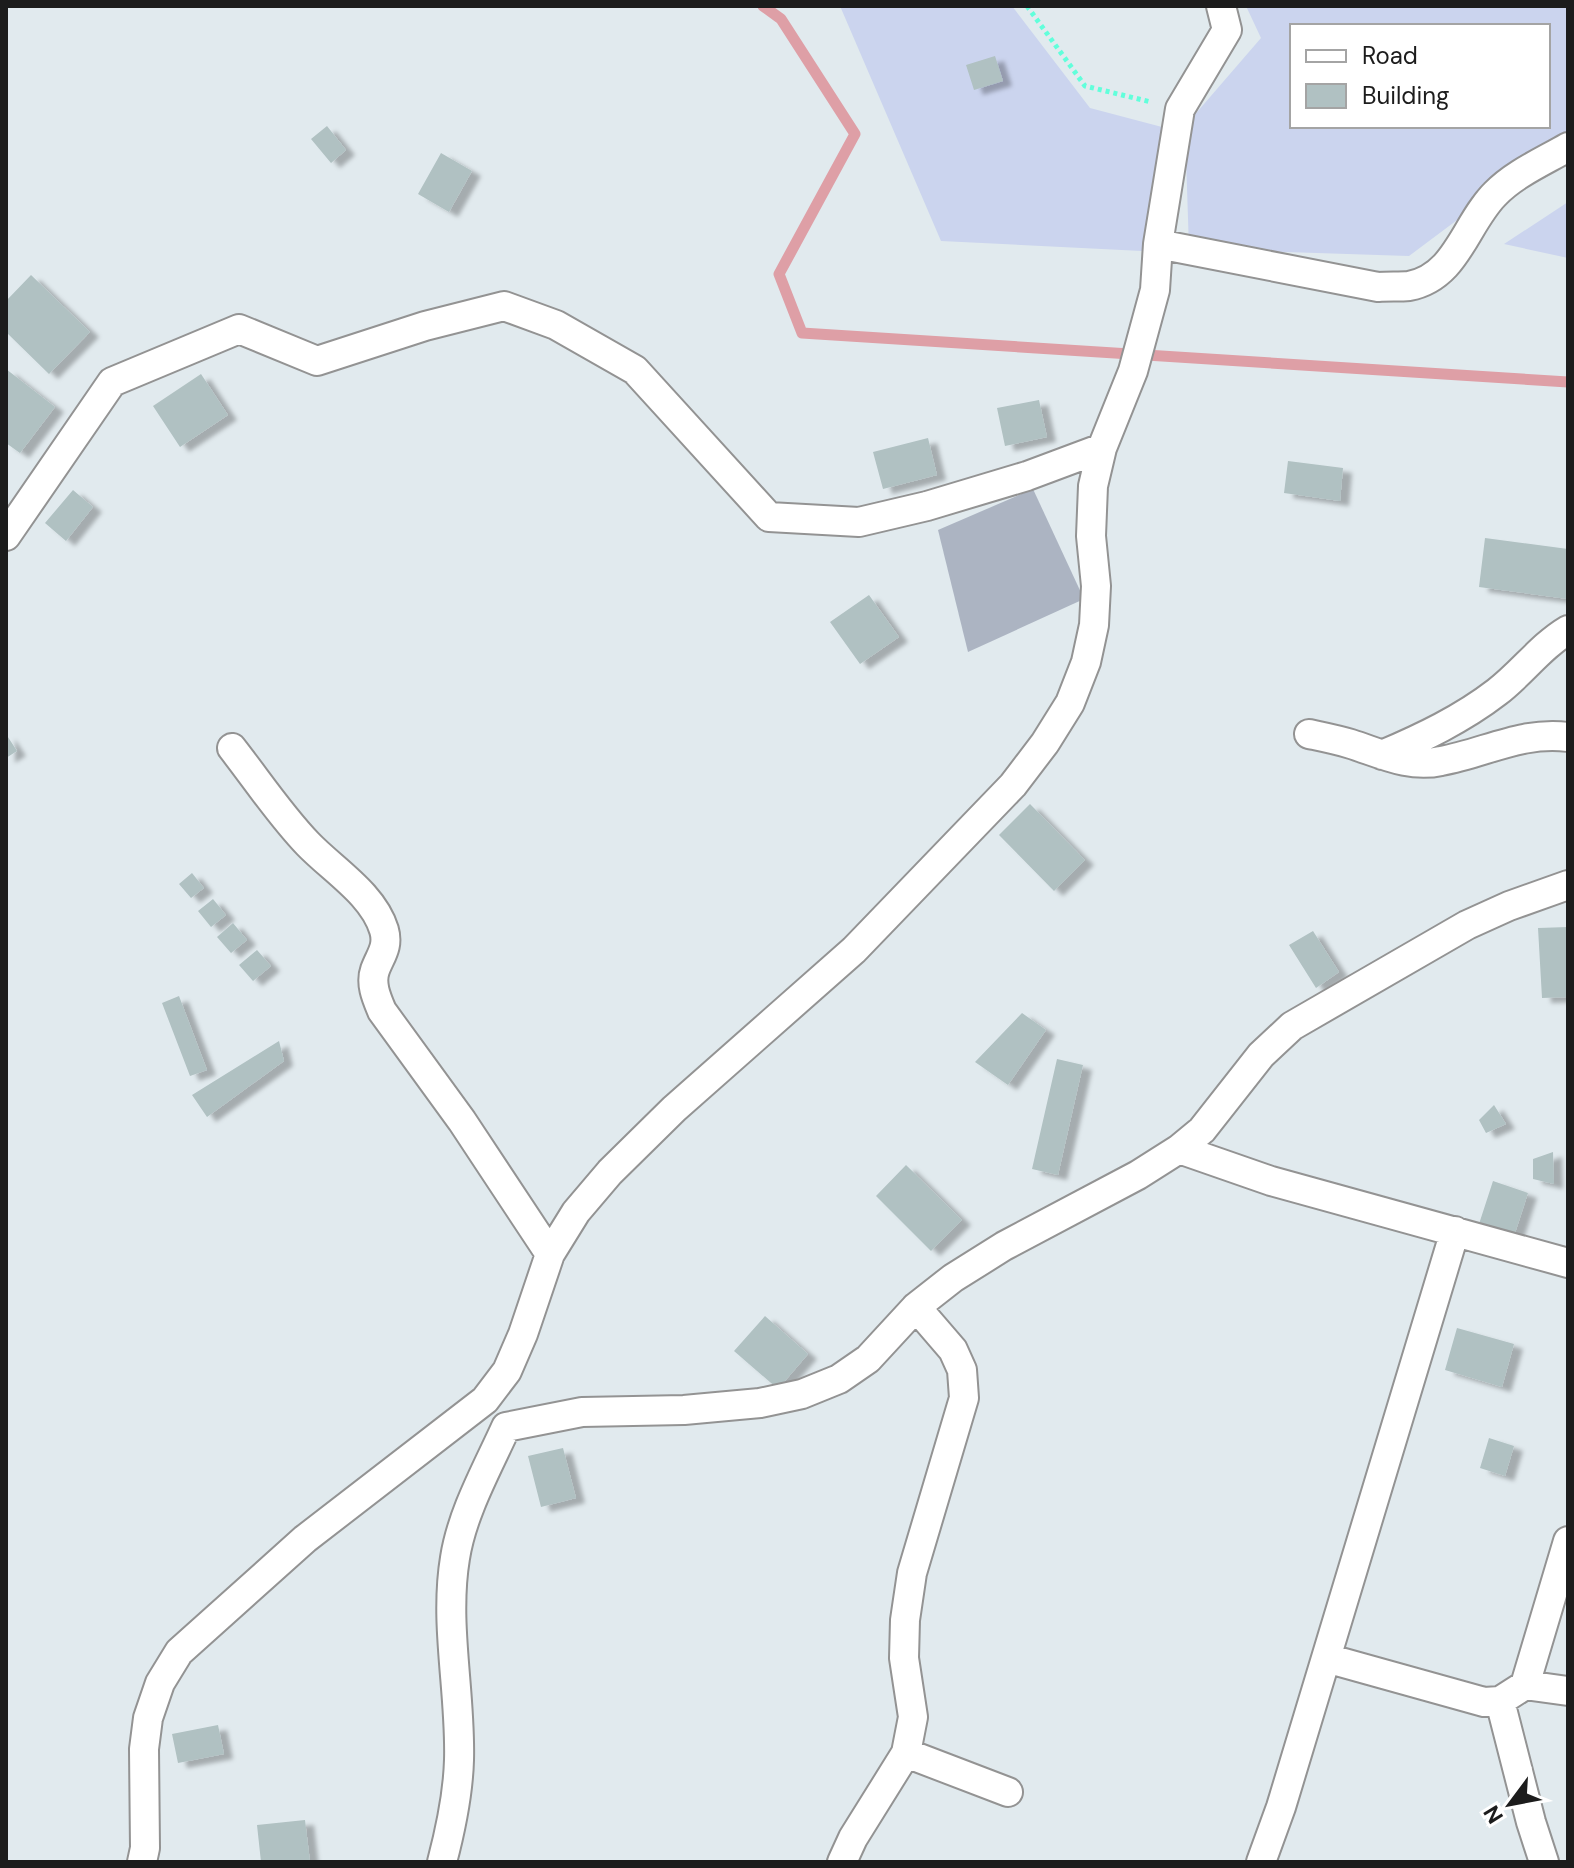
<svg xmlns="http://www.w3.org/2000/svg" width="1574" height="1868" font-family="'DM Sans',sans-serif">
<defs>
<filter id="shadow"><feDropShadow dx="9" dy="5" stdDeviation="2" flood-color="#0004"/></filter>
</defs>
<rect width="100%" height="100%" fill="#e1eaee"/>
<!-- construction -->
<path fill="#acb4c2" d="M 1033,489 L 1084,599 L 968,652 L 938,530 Z"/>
<!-- farmland -->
<path fill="#cbd4ee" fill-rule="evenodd" d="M 840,6 L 1012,6 L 1090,108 L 1162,127 L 1142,251 L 941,241 Z
M 1246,6 L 1568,6 L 1568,137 L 1409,256 L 1189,249 L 1185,126 L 1261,38 ZM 1292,26 L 1548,26 L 1548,126 L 1292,126 Z
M 1568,202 L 1568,258 L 1504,244 Z"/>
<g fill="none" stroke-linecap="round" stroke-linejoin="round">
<!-- stream -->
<path stroke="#de9fa6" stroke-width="11" d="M 763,6 L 781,19 L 855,134 L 779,274 L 802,333 L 1568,382"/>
</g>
<!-- building -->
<path fill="#b0c1c2" filter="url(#shadow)" d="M 995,56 L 1003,81 L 974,90 L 966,65 Z
M 327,126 L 346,150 L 331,163 L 311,139 Z
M 441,153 L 472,171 L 449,212 L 418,194 Z
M 31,275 L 90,332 L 49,374 L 6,332 L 6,301 Z
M 6,369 L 55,407 L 20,453 L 6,443 Z
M 201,374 L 228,415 L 180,447 L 153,406 Z
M 1039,400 L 1047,437 L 1005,446 L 997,408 Z
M 928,438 L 937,475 L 883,489 L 873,452 Z
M 1288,461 L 1343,468 L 1340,501 L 1284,493 Z
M 73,490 L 93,507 L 66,541 L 45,523 Z
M 1485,538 L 1568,549 L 1568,599 L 1479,587 Z
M 869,595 L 899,637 L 860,664 L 830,622 Z
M 6,734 L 17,751 L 6,758 Z
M 1030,804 L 1085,860 L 1054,891 L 999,835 Z
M 192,873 L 204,888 L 191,898 L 179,884 Z
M 213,899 L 226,915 L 211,927 L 198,911 Z
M 233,923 L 247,940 L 231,953 L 217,937 Z
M 1568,927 L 1568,997 L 1542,998 L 1538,928 Z
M 1313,931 L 1339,972 L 1316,988 L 1289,945 Z
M 257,950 L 271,966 L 253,981 L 239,965 Z
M 179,996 L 207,1070 L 190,1076 L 162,1003 Z
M 1022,1013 L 1046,1030 L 1008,1085 L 975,1062 Z
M 279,1041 L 284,1061 L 207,1117 L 192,1095 Z
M 1057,1059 L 1083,1065 L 1058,1175 L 1032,1169 Z
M 1494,1105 L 1506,1124 L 1486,1133 L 1479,1120 Z
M 1553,1152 L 1554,1184 L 1533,1179 L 1533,1159 Z
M 906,1165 L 962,1220 L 931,1251 L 876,1196 Z
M 1493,1181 L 1528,1193 L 1514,1236 L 1479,1224 Z
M 765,1316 L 808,1354 L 778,1389 L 734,1351 Z
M 1457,1328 L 1514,1344 L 1502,1387 L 1445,1370 Z
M 1489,1438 L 1514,1446 L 1505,1476 L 1480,1468 Z
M 563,1448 L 576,1498 L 541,1507 L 528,1456 Z
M 218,1725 L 224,1754 L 178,1763 L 172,1734 Z
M 305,1820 L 310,1862 L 261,1862 L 257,1825 Z"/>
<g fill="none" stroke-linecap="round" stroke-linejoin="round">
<!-- street casing -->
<g stroke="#939393" stroke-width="32">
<path id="street" d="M 1158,244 L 1378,287 C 1388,286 1399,287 1409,286 C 1457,277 1465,224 1495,194 C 1514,174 1544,161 1568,147
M 6,536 L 112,382 L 239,329 L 317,361 L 425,326 L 504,306 L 556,325 L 635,370 L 769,517 L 859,522 L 927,506 L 1027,476 L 1102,448
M 1309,734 C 1323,737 1338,740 1351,744 C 1382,754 1409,768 1441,761 C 1485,753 1522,731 1568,737
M 232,748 C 257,780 280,815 308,844 C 333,870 373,894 384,930 C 389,947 380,956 375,970 C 370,984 377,999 382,1011 L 462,1121 L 550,1254
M 1382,755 C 1422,738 1462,719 1497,692 C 1522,673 1541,646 1568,630
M 1179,1149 L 1271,1181 L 1568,1263
M 506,1427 L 582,1412 L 684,1410 L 760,1403 L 802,1394 L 839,1379 L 868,1359 L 916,1307 L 953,1278 L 1004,1246 L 1138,1175 L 1179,1149 L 1202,1130 L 1261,1055 L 1292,1026 L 1467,925 L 1509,906 L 1568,885
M 1326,1658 L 1484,1702 L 1500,1701 L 1525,1685 L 1568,1541
M 1525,1685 L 1568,1691
M 1500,1701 L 1531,1822 L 1544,1862
M 906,1753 L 1008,1792
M 142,1862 L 145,1848 L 144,1749 L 148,1718 L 160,1683 L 179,1652 L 305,1539 L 485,1400 L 507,1371 L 523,1334 L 550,1254 L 576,1212 L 610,1172 L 674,1109 L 854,950 L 1013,785 L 1045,743 L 1070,703 L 1086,662 L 1094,625 L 1096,586 L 1091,536 L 1093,486 L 1102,448 L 1133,371 L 1155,290 L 1158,244 L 1180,109 L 1227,30 L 1221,6
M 442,1862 C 451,1828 458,1796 459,1760 C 461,1693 444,1624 455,1558 C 462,1513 487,1469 506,1427
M 842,1862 L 853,1838 L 906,1753 L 913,1717 L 904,1658 L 905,1620 L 912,1573 L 964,1398 L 962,1370 L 953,1350 L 916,1307
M 1261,1862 L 1281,1807 L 1455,1231"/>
</g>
<!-- path -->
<path stroke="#61ffdb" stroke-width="5" stroke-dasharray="4 4" stroke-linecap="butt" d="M 1027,6 L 1085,86 L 1151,102"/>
<!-- street -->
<use href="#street" stroke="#fff" stroke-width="28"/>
</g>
<!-- border -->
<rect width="1574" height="1868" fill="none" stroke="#1c1c1c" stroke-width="16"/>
<!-- legend -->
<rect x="1290" y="24" width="260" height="104" fill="#ffffff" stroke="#a4a4a4" stroke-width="2"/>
<rect x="1306" y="50" width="40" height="12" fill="#ffffff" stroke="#a4a4a4" stroke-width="2"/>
<text x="1362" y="64" font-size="24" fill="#1c1c1c">Road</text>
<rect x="1306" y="84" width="40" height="24" fill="#b0c1c2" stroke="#a4a4a4" stroke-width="2"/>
<text x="1362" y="104" font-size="24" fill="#1c1c1c">Building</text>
<!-- north arrow -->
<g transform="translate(1510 1804) rotate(238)" stroke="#ffffff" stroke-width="6" paint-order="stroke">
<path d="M0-6L14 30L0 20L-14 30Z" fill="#1c1c1c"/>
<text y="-12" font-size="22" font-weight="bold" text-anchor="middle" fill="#1c1c1c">N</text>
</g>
</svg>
